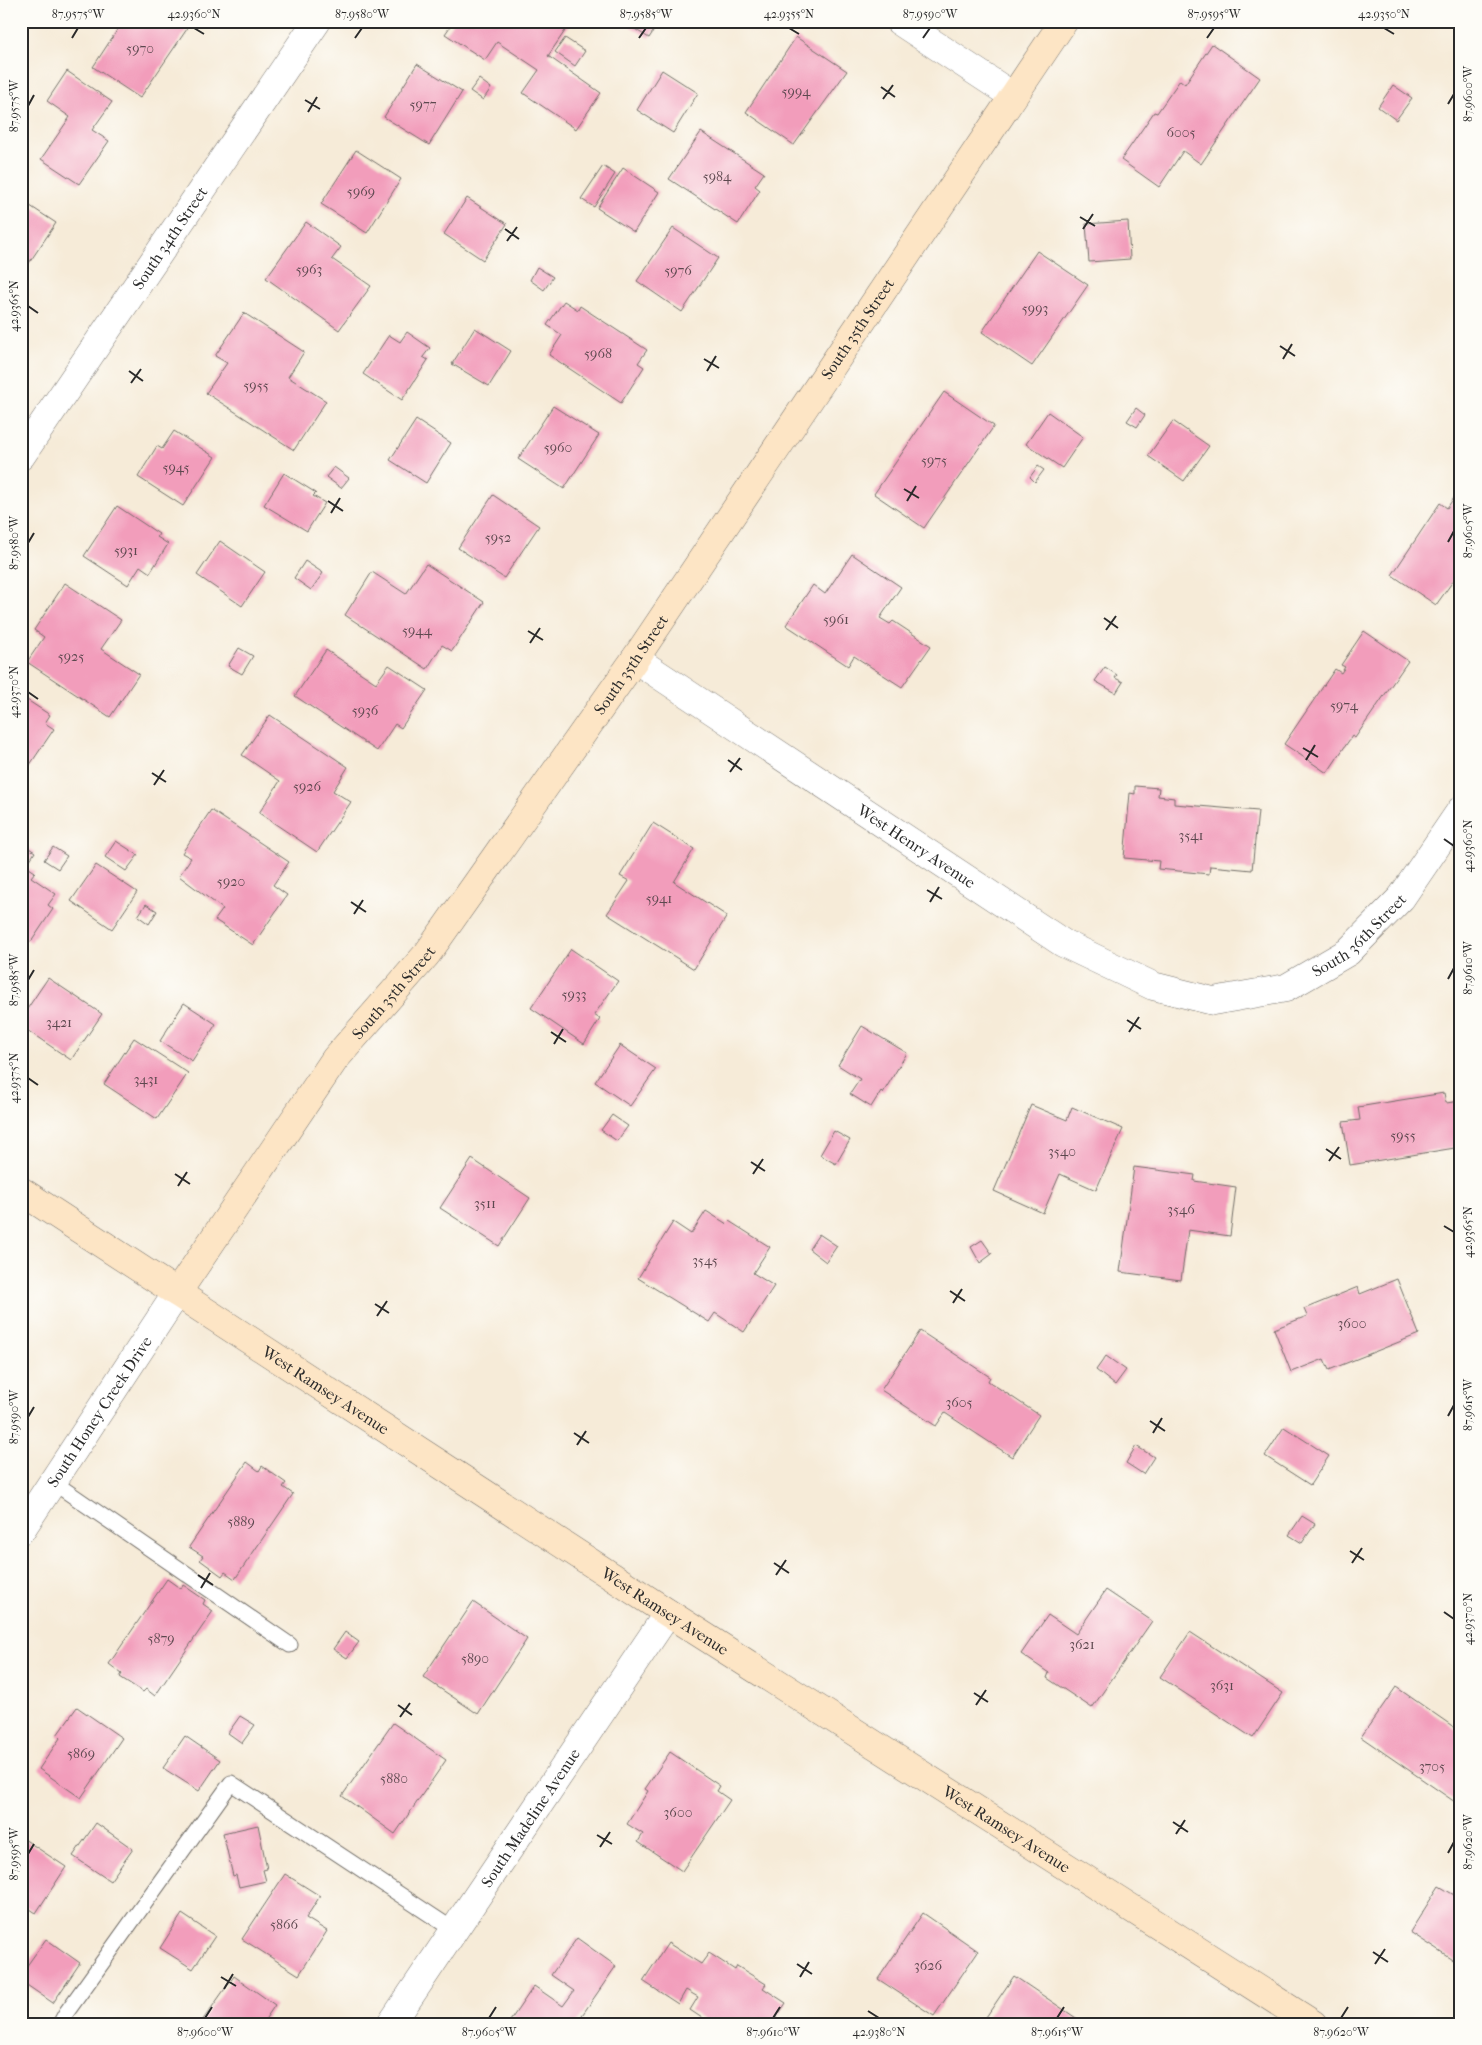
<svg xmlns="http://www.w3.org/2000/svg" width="1482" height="2045" font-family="'IM FELL French Canon',serif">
<rect width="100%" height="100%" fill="#fdfcf7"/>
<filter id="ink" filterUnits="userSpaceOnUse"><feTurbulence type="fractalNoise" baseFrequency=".02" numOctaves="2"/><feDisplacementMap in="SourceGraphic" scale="10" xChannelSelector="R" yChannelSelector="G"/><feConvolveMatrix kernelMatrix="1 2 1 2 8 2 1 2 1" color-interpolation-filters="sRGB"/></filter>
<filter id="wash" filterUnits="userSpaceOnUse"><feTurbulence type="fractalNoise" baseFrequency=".0096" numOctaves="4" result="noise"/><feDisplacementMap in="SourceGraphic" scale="20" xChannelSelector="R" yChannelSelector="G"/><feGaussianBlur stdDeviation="1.12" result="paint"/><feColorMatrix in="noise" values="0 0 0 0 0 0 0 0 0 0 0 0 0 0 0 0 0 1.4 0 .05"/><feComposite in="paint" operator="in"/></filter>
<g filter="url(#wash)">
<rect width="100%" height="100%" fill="#f6ebd8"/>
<g id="blocks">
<!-- building -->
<path fill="#f29dbb" d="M 123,21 L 175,21 L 187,29 L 140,98 L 93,67 Z
M 454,21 L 570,21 L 571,22 L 548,56 L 601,93 L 576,129 L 523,93 L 539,70 L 497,42 L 485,60 L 445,34 Z
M 622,21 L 660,21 L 649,38 Z
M 796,37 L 847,71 L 794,145 L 746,112 Z
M 565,38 L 585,51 L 575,66 L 555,52 Z
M 1212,44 L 1260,78 L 1201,164 L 1183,151 L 1159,187 L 1121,160 L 1154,112 L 1157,113 L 1180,80 L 1185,84 Z
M 417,64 L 462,92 L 429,145 L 384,117 Z
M 662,70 L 698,93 L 673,133 L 637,110 Z
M 67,71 L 112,102 L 92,130 L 109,141 L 79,184 L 41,159 L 70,117 L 47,101 Z
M 479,79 L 491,88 L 483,100 L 470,91 Z
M 1393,85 L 1412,98 L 1396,120 L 1378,107 Z
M 701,132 L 764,173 L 755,186 L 760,190 L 738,224 L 669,179 Z
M 356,150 L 401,179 L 367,233 L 321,204 Z
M 603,166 L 615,174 L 594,207 L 581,199 Z
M 623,168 L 659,192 L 634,232 L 597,208 Z
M 467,198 L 507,224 L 483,260 L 444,234 Z
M 21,200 L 56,223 L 25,269 L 21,267 Z
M 1128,221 L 1130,259 L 1089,262 L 1086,224 Z
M 306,222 L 341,247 L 332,259 L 371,286 L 339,330 L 266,278 Z
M 673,228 L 718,258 L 682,312 L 637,281 Z
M 1037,251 L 1088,285 L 1032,366 L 982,332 Z
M 537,267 L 553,277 L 544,290 L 530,280 Z
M 564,301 L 578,310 L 580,306 L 647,350 L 638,363 L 644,367 L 621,403 L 549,355 L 562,335 L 547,325 Z
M 244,313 L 304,352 L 288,377 L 326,401 L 294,450 L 206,393 L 227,363 L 215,356 Z
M 475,328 L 511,351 L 489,386 L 452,364 Z
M 407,332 L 430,348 L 423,357 L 428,360 L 402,400 L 363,374 L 389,335 L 400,342 Z
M 944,392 L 994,426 L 924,528 L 874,494 Z
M 553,406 L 599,435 L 564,489 L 518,459 Z
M 1136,408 L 1145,415 L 1137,427 L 1127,421 Z
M 1048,412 L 1083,437 L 1062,468 L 1026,444 Z
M 416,420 L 451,443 L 426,483 L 390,460 Z
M 1173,421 L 1209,446 L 1184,481 L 1148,456 Z
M 174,431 L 215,457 L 183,506 L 138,477 L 157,446 L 162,449 Z
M 1038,466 L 1044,470 L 1035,482 L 1030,477 Z
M 334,467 L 349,478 L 341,488 L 326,477 Z
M 284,473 L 316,493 L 313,496 L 325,503 L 307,531 L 264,505 Z
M 1461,488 L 1461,570 L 1436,605 L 1392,575 L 1440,503 L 1447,508 Z
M 493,495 L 539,526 L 504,578 L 458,548 Z
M 117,506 L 159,534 L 157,537 L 168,544 L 150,573 L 140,566 L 128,585 L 84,556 Z
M 220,541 L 265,572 L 242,606 L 197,575 Z
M 852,554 L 901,587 L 880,618 L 890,624 L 893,621 L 931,646 L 902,687 L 854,656 L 848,666 L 786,625 L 813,585 L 825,594 Z
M 305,561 L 323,573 L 311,590 L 294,578 Z
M 426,564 L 484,602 L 452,651 L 442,645 L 427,669 L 345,615 L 372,572 L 406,594 Z
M 65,583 L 121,620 L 101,649 L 139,674 L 110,717 L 27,662 L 44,637 L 34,630 Z
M 1364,631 L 1408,661 L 1355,738 L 1352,736 L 1327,773 L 1284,744 L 1335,669 L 1341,673 L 1345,667 L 1341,665 Z
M 239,648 L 253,656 L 242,674 L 228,666 Z
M 326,650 L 376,683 L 389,665 L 427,690 L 401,728 L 395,724 L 377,751 L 295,696 Z
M 1105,667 L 1117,675 L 1115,678 L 1123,682 L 1116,693 L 1095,681 Z
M 21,696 L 50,715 L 45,723 L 54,729 L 21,778 Z
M 270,715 L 348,767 L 333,791 L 351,802 L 317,852 L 259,813 L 280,781 L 242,755 Z
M 1135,786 L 1159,788 L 1158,796 L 1174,798 L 1174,804 L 1258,811 L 1252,870 L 1210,866 L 1209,874 L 1158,869 L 1159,861 L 1124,858 L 1130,793 L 1135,794 Z
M 211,810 L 289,862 L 273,885 L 287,895 L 253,945 L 215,920 L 223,909 L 179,876 L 191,858 L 182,853 Z
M 653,823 L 694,849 L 674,882 L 727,916 L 694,969 L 607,914 L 629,881 L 620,876 Z
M 116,841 L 138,855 L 126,871 L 105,857 Z
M 21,843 L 35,852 L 26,866 L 35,872 L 31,877 L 56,894 L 48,905 L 53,909 L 31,942 L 21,936 Z
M 53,847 L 67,856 L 58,869 L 44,860 Z
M 96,865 L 137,892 L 112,929 L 71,901 Z
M 146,904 L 157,911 L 149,924 L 138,916 Z
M 571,949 L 618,981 L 594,1015 L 600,1019 L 584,1044 L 531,1008 Z
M 48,978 L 102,1014 L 71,1060 L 21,1026 L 21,1018 Z
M 184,1003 L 216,1024 L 192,1061 L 160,1041 Z
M 862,1026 L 907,1053 L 883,1093 L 881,1091 L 871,1107 L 850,1094 L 860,1079 L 838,1065 Z
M 134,1038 L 188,1073 L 157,1119 L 104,1084 Z
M 620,1045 L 656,1069 L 630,1106 L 595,1082 Z
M 1444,1093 L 1446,1103 L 1461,1101 L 1461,1147 L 1350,1165 L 1343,1122 L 1360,1120 L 1358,1107 Z
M 1031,1105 L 1067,1120 L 1072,1107 L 1123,1129 L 1096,1190 L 1060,1174 L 1043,1213 L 994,1191 Z
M 612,1115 L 628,1126 L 617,1141 L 601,1130 Z
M 834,1131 L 850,1140 L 836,1164 L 820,1155 Z
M 472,1159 L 530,1198 L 499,1246 L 440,1208 Z
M 1134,1167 L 1195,1175 L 1194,1181 L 1236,1187 L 1230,1236 L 1188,1230 L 1181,1280 L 1120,1272 Z
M 706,1211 L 727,1224 L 729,1221 L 770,1247 L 753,1273 L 774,1286 L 744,1332 L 715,1313 L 709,1322 L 638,1278 L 673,1222 L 691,1234 Z
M 819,1234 L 837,1246 L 826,1262 L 809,1249 Z
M 982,1240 L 992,1254 L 980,1263 L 971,1247 Z
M 1397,1279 L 1419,1334 L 1329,1370 L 1324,1359 L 1291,1372 L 1274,1329 L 1307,1316 L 1304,1309 L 1358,1287 L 1360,1294 Z
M 920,1331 L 990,1377 L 988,1381 L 1039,1415 L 1012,1457 L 945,1413 L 936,1426 L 881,1390 Z
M 1106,1356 L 1126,1370 L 1115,1385 L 1096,1370 Z
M 1284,1427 L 1329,1456 L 1310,1485 L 1265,1456 Z
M 1136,1446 L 1154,1457 L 1143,1474 L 1126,1463 Z
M 247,1462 L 259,1471 L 262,1466 L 286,1483 L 283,1487 L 293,1494 L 235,1579 L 225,1572 L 222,1576 L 200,1560 L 203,1556 L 189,1547 Z
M 1302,1516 L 1315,1524 L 1302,1543 L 1289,1535 Z
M 167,1579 L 181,1589 L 183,1585 L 205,1600 L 203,1604 L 213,1611 L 155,1696 L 146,1689 L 143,1692 L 120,1677 L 122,1674 L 109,1664 Z
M 1106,1590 L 1152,1621 L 1092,1708 L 1047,1678 L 1049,1673 L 1021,1654 L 1048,1615 L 1076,1634 Z
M 473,1602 L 527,1639 L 478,1714 L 423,1677 Z
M 345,1632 L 359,1642 L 347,1658 L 333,1649 Z
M 1190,1632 L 1283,1693 L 1253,1738 L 1160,1677 Z
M 1396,1687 L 1461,1732 L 1461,1794 L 1455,1802 L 1361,1737 Z
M 77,1707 L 122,1738 L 81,1798 L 39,1769 L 60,1738 L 57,1735 Z
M 240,1716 L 255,1725 L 242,1743 L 228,1733 Z
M 393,1723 L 446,1760 L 395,1834 L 342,1796 Z
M 185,1736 L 220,1760 L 199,1791 L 163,1768 Z
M 670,1752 L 720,1786 L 717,1791 L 730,1800 L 682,1871 L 638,1842 L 643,1834 L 627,1824 L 648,1791 L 645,1789 Z
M 96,1823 L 133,1849 L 110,1881 L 73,1856 Z
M 258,1825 L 267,1869 L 263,1870 L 266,1881 L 239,1887 L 236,1875 L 233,1876 L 223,1833 Z
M 21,1837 L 66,1867 L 36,1913 L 21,1903 Z
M 285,1874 L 320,1896 L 306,1918 L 327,1931 L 299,1975 L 242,1939 Z
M 1439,1886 L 1461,1899 L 1461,1965 L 1410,1932 Z
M 923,1913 L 978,1951 L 934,2016 L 878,1979 Z
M 182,1914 L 215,1936 L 193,1969 L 160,1948 Z
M 577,1938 L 616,1966 L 576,2024 L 508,2024 L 534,1986 L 563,2006 L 574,1991 L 551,1975 Z
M 46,1939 L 80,1963 L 53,2003 L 21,1981 L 21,1974 Z
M 668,1943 L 701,1964 L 709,1953 L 735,1970 L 737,1966 L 766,1984 L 763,1988 L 786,2003 L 772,2024 L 711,2024 L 690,2010 L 698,1997 L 686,1990 L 678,2004 L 643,1981 Z
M 234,1976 L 275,2005 L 262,2024 L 200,2024 Z
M 1014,1976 L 1085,2024 L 982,2023 Z"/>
</g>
</g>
<g filter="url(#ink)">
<use href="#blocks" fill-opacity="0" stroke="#726e68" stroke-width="1"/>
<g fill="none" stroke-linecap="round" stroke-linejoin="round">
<!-- lane casing -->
<g stroke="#726e68" stroke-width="17">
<path id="lane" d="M 53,1482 L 290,1645
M 60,2024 L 66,2013 L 231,1783 L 455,1931"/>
</g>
<!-- street casing -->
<g stroke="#726e68" stroke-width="29">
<g id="street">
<path d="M 899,21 L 1013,96"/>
<path id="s1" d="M 21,456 L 317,21"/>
<path id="s2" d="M 635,659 L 1063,943 L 1153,986 L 1213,1001 L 1286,988 L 1348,952 L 1401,898 L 1461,810"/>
<path id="s3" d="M 21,1530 L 177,1293"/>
<path id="s4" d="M 391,2024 L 668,1613"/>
</g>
</g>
<!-- secondary casing -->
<g stroke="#726e68" stroke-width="29">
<g id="secondary">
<path id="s5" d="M 21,1191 L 668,1613 L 1313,2024"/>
<path id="s6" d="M 177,1293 L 335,1059 L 427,954 L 635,659 L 1064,21"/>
</g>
</g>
<!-- lane -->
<use href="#lane" stroke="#fff" stroke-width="15"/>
<!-- street -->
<use href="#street" stroke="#fff" stroke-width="28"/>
<!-- secondary -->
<use href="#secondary" stroke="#fde5c5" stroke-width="28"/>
</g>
</g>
<!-- ticks -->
<path fill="none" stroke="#2b2b2b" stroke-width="2" d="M 194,28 L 204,34M 789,28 L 799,34M 1384,28 L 1394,34M 72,38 L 78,28M 355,38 L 362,28M 639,38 L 646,28M 923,38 L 930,28M 1207,38 L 1214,28M 881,87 L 895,97M 883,99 L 893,85M 305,100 L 320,109M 1448,104 L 1454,94M 28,106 L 34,95M 308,112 L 317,97M 1080,217 L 1095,226M 505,229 L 519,239M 1083,229 L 1093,214M 507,241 L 517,227M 28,306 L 38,313M 1280,346 L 1295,356M 704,359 L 719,368M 1283,359 L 1292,344M 129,371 L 143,381M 707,371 L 716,356M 131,383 L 141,369M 904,489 L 919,498M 328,501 L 343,511M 907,501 L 916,486M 331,513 L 340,498M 1448,542 L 1454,531M 28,543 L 34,533M 1104,618 L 1118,628M 1106,630 L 1116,616M 528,631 L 543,640M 530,643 L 540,628M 28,692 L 38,699M 1303,748 L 1318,757M 728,760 L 742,770M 1306,760 L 1315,745M 730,772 L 740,758M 152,773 L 166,782M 154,785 L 164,770M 1444,839 L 1454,846M 927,890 L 942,899M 351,902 L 366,912M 930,902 L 939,887M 354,914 L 363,900M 1448,979 L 1454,968M 28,980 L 34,970M 1127,1020 L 1141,1029M 551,1032 L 566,1042M 1129,1032 L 1139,1017M 554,1044 L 563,1029M 28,1078 L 38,1085M 1326,1149 L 1341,1159M 1329,1161 L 1339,1147M 751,1162 L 765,1171M 175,1174 L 190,1184M 753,1174 L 763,1159M 178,1186 L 187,1172M 1444,1226 L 1454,1232M 950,1291 L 965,1301M 953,1303 L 962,1289M 375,1304 L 389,1313M 377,1316 L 387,1301M 1448,1416 L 1454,1405M 28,1417 L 34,1407M 1150,1421 L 1165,1431M 574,1433 L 589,1443M 1153,1433 L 1162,1418M 577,1445 L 586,1431M 1350,1551 L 1364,1560M 774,1563 L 789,1573M 1352,1563 L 1362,1548M 198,1575 L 213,1585M 776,1575 L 786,1560M 201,1588 L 210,1573M 1444,1612 L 1454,1619M 974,1693 L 988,1702M 398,1705 L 412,1715M 976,1705 L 986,1690M 400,1717 L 410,1703M 1173,1822 L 1188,1832M 1176,1834 L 1185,1820M 597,1835 L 612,1844M 600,1847 L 610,1832M 1448,1853 L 1454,1842M 28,1854 L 34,1844M 1373,1952 L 1388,1962M 797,1964 L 812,1974M 1375,1964 L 1385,1949M 221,1977 L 236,1986M 800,1977 L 809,1962M 224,1989 L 233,1974M 868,2011 L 879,2018M 205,2018 L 212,2007M 489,2018 L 496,2007M 773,2018 L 780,2007M 1057,2018 L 1064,2007M 1341,2018 L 1348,2007"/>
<g text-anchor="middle" stroke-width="4.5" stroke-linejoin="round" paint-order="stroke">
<!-- number labels -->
<g font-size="14" fill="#5d484f">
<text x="140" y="53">5970</text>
<text x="796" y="96">5994</text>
<text x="423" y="109">5977</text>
<text x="1181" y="137">6005</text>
<text x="717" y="181">5984</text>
<text x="361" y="196">5969</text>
<text x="309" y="274">5963</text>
<text x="678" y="275">5976</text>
<text x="1035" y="313">5993</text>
<text x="598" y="358">5968</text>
<text x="256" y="390">5955</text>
<text x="558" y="452">5960</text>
<text x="934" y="465">5975</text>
<text x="176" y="472">5945</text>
<text x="498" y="542">5952</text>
<text x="126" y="555">5931</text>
<text x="836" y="624">5961</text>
<text x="417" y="635">5944</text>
<text x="71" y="661">5925</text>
<text x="1344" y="710">5974</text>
<text x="365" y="715">5936</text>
<text x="307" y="791">5926</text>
<text x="1191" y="840">3541</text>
<text x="231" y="886">5920</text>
<text x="659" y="903">5941</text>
<text x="574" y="999">5933</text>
<text x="59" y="1027">3421</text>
<text x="146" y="1084">3431</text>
<text x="1403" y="1140">5955</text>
<text x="1062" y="1156">3540</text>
<text x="485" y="1208">3511</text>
<text x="1181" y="1214">3546</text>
<text x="705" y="1265">3545</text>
<text x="1352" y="1328">3600</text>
<text x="959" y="1407">3605</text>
<text x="241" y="1526">5889</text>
<text x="161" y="1643">5879</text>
<text x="1082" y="1649">3621</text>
<text x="475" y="1663">5890</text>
<text x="1222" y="1690">3631</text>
<text x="81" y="1758">5869</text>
<text x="1432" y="1771">3705</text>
<text x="394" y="1783">5880</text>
<text x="678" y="1817">3600</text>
<text x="284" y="1929">5866</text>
<text x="928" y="1970">3626</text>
</g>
<!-- street labels -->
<g font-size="16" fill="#2b2b2b" stroke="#fdfcf7">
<text dy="6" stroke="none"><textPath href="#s1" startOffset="264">South 34th Street</textPath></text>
<text dy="6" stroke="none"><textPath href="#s6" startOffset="1181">South 35th Street</textPath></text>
<text dy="6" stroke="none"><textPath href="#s6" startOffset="776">South 35th Street</textPath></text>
<text dy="6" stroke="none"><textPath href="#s2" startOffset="338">West Henry Avenue</textPath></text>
<text dy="6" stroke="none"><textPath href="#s2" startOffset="840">South 36th Street</textPath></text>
<text dy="6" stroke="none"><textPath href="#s6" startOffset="371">South 35th Street</textPath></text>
<text dy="6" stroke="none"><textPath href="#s5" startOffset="364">West Ramsey Avenue</textPath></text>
<text dy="6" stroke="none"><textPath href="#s3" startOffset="142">South Honey Creek Drive</textPath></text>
<text dy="6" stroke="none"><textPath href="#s5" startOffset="769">West Ramsey Avenue</textPath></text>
<text dy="6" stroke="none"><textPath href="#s4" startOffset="249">South Madeline Avenue</textPath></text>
<text dy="6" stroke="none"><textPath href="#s5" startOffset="1174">West Ramsey Avenue</textPath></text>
</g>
</g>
<!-- margin -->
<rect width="1482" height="2045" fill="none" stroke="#fdfcf7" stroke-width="55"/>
<rect x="28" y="28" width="1426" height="1990" fill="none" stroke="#2b2b2b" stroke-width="2"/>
<g font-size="12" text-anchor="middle" fill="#2b2b2b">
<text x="78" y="18">87.9575°W</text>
<text x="194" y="18">42.9360°N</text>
<text x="362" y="18">87.9580°W</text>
<text x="646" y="18">87.9585°W</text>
<text x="789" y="18">42.9355°N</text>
<text x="930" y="18">87.9590°W</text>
<text x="1214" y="18">87.9595°W</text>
<text x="1384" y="18">42.9350°N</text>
<text transform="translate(1468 94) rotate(-90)" y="4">87.9600°W</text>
<text transform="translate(14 106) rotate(-90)" y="4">87.9575°W</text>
<text transform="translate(14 306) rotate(-90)" y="4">42.9365°N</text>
<text transform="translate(1468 531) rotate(-90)" y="4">87.9605°W</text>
<text transform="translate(14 543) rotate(-90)" y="4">87.9580°W</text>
<text transform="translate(14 692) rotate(-90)" y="4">42.9370°N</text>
<text transform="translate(1468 846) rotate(-90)" y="4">42.9360°N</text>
<text transform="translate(1468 968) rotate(-90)" y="4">87.9610°W</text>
<text transform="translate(14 980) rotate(-90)" y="4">87.9585°W</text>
<text transform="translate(14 1078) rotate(-90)" y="4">42.9375°N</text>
<text transform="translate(1468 1232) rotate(-90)" y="4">42.9365°N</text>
<text transform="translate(1468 1405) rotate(-90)" y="4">87.9615°W</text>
<text transform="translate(14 1417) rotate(-90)" y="4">87.9590°W</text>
<text transform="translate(1468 1619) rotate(-90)" y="4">42.9370°N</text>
<text transform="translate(1468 1842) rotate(-90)" y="4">87.9620°W</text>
<text transform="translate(14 1854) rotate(-90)" y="4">87.9595°W</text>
<text x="205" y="2036">87.9600°W</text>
<text x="489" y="2036">87.9605°W</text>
<text x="773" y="2036">87.9610°W</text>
<text x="879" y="2036">42.9380°N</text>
<text x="1057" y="2036">87.9615°W</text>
<text x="1341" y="2036">87.9620°W</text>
</g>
</svg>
